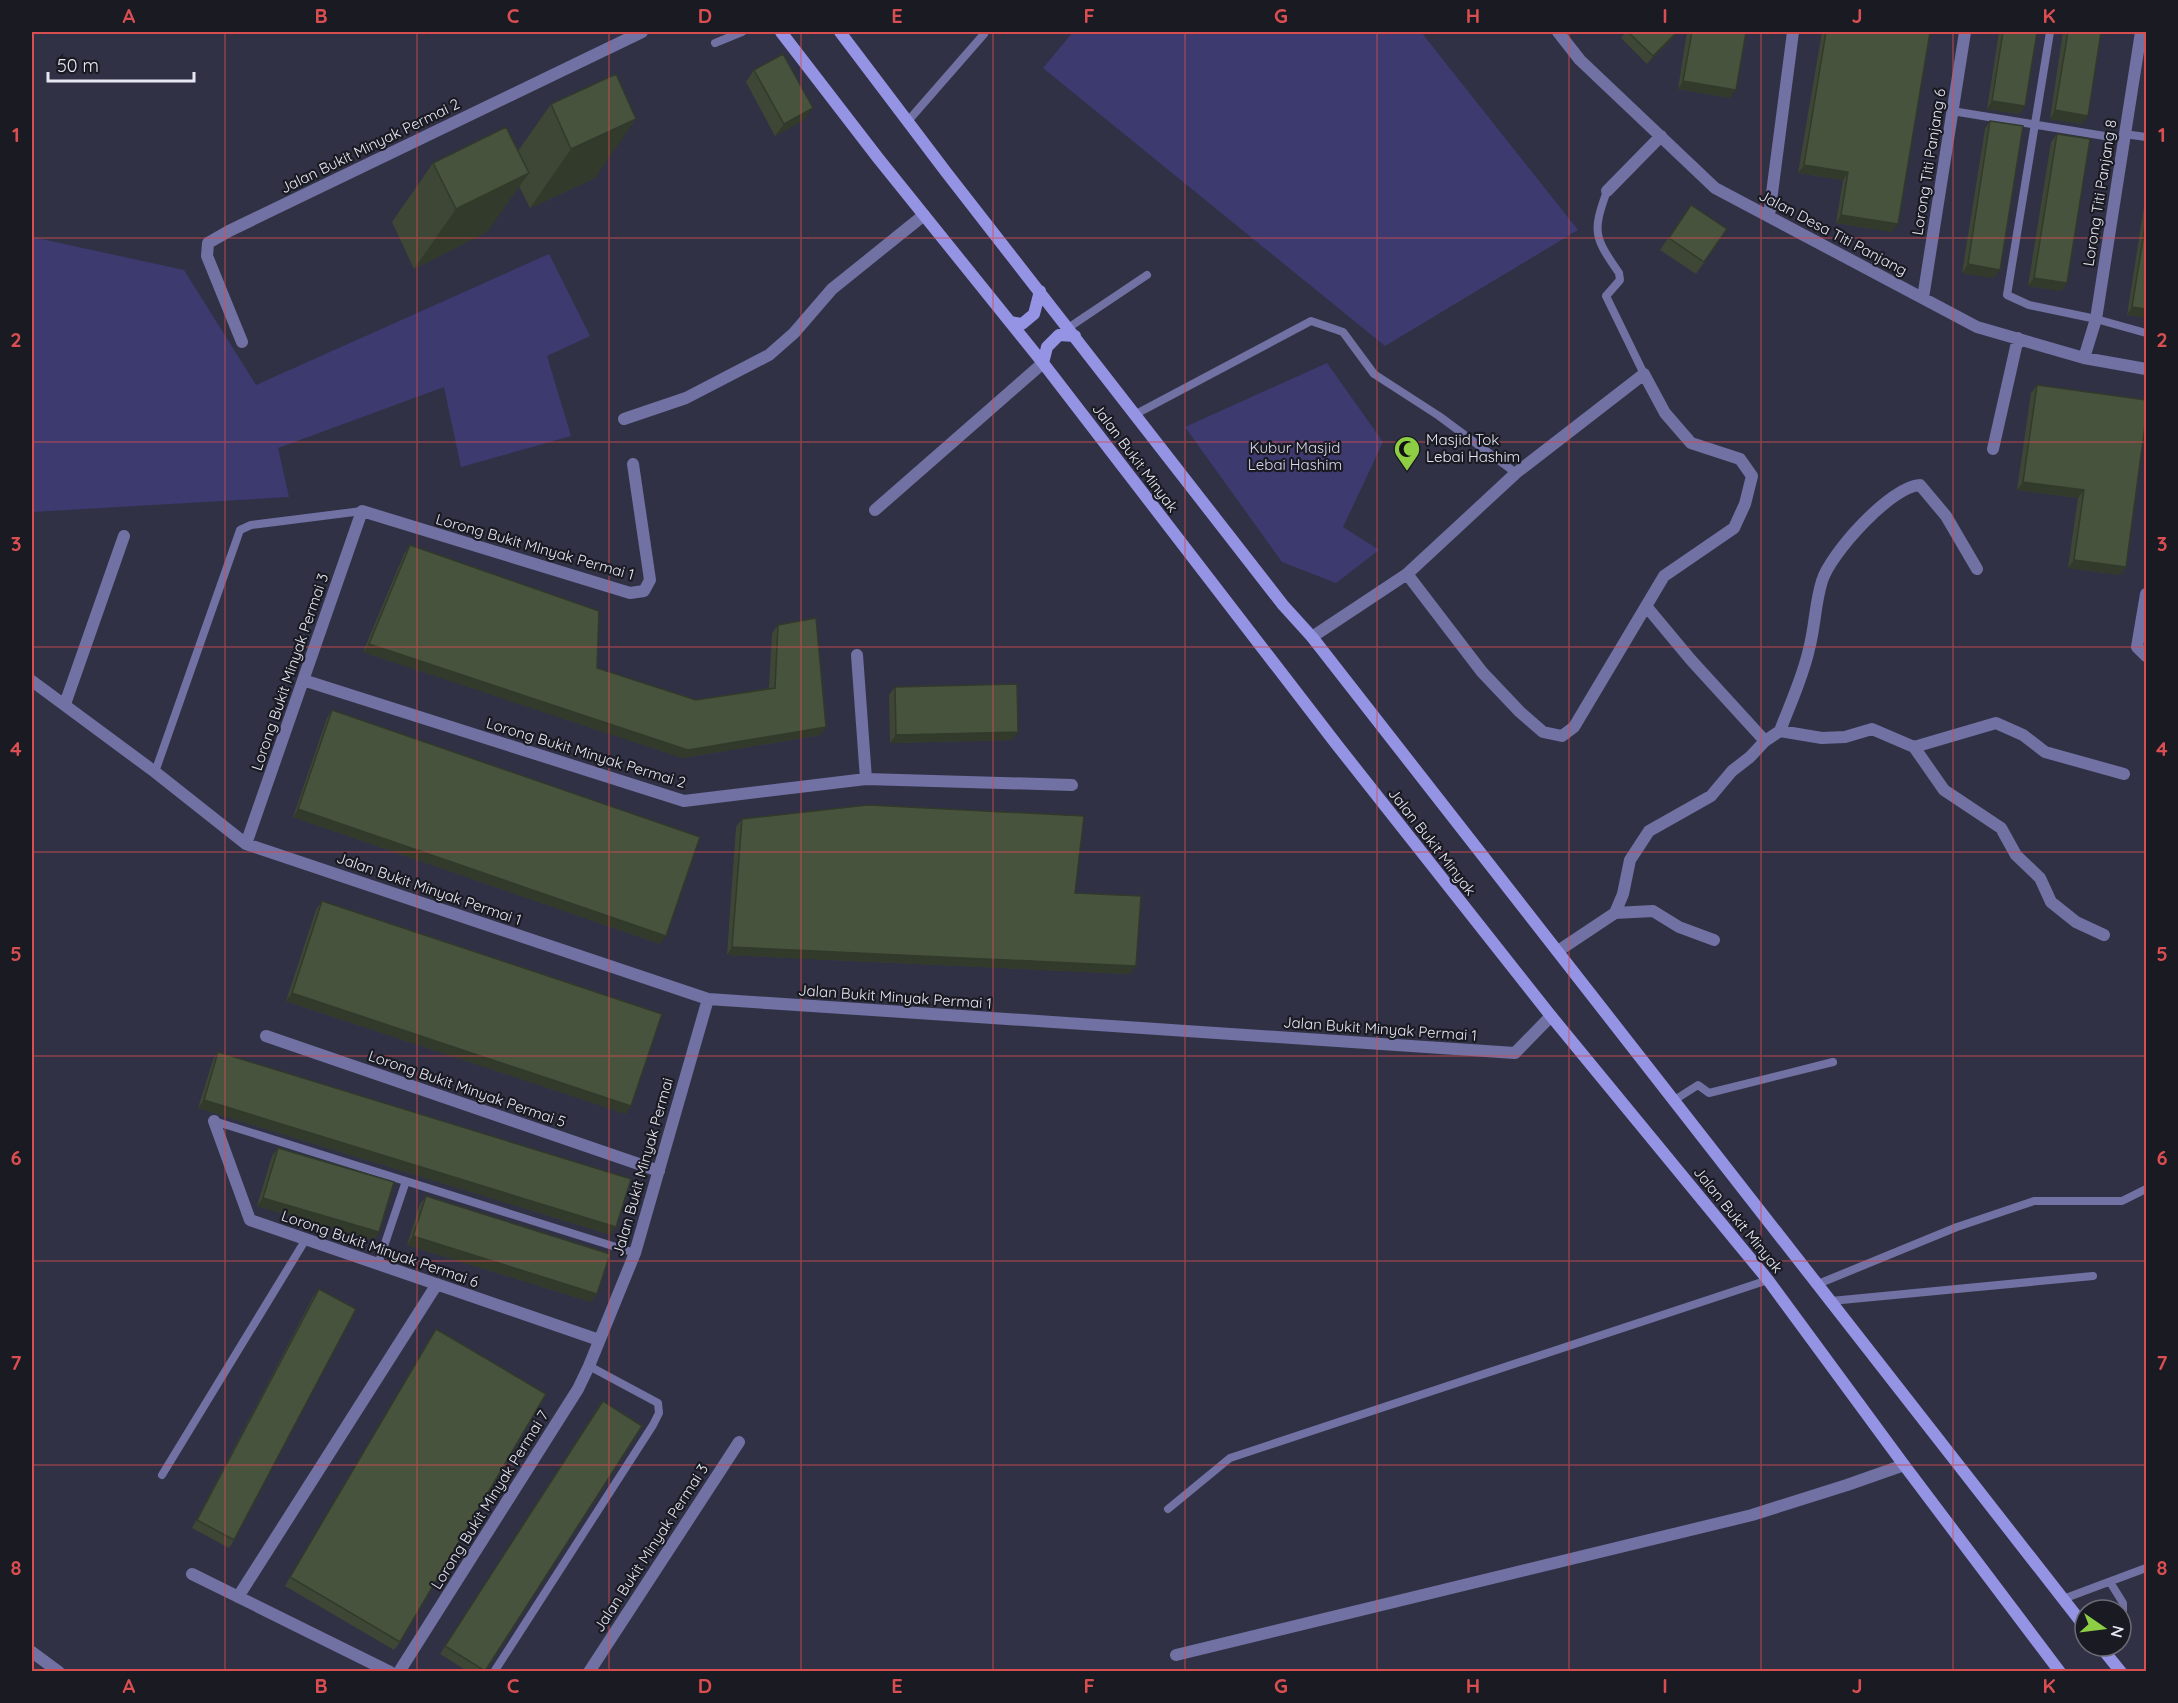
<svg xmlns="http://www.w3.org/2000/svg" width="2178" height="1703" font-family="Quicksand,sans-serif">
<rect width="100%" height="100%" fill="#313145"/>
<!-- green -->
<path fill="#3d3a70" d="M 1073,32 L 1421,32 L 1578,230 L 1385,346 L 1043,68 Z
M 32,237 L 184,270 L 256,385 L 549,254 L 590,336 L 547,356 L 571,436 L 461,467 L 444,387 L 278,448 L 289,497 L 32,512 Z
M 1327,363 L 1383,442 L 1343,527 L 1379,550 L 1336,583 L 1282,562 L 1185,427 Z"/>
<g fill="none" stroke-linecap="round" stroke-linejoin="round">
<!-- lane -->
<path stroke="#7171a4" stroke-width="8" d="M 2050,32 L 2007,295 L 2029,305 L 2096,319 L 2146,333
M 715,43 L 742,32
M 1952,111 L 2123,139
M 908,121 L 984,34
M 2124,134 L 2146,137
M 1607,191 C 1592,232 1594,237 1619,273 L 1620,280 L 1606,296 L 1644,374
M 1068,328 L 1147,275
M 1136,414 L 1311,321 L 1343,332 L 1374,374 L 1439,416 L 1516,473
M 155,772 L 240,530 L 251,525 L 362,511
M 1673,1101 L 1698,1085 L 1709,1093 L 1833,1062
M 214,1121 L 635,1253
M 378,1264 L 406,1181
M 1818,1284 L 1957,1227 L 2034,1201 L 2122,1201 L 2146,1189
M 1831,1301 L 2093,1276
M 162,1475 L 306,1239
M 1168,1509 L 1230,1458 L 1768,1280
M 2110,1582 L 2123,1603 L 2123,1610 L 2121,1613
M 2063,1599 L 2146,1568
M 494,1672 L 653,1425 L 659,1413 L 658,1403 L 589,1366"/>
<!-- street -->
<path stroke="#7171a4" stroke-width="12" d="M 1558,32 L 1580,60 L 1715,188 L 1977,327 L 2084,358 L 2146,369
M 1607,191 L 1661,136
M 1769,216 L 1793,32
M 1923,298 L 1965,32
M 242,342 L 207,256 L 208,243 L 229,231 L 642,32
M 2084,358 L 2096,319 L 2141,32
M 624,419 L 686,398 L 769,355 L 794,333 L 832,289 L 924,215
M 1993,449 L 2018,338
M 875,510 L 1043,363
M 2146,594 L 2137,647 L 2146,656
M 1646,606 L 1691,660 L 1765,741
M 1312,637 L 1407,574 L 1516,473 L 1644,374 L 1665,413 L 1691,443 L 1740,459 L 1752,476 L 1745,504 L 1734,528 L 1664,576 L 1574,727 L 1562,736 L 1543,732 L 1520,712 L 1482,672 L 1407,574
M 857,655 L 866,779
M 303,680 L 684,801 L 866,779 L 1072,785
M 32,681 L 155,772 L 246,844 L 708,999 L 1515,1053 L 1551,1016
M 65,704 L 124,536
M 1780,731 C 1790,704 1803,677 1809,649 C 1815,627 1815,603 1822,581 C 1830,554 1891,486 1920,485 L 1946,516 L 1977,569
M 1914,747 L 1996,723 L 2023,735 L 2045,752 L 2124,774
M 246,844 L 362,511 L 630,593 L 644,591 L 650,580 L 633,464
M 1615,913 L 1623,894 L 1630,860 L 1649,831 L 1711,796 L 1732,771 L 1750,757 L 1765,741 L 1780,731 L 1822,738 L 1845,737 L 1872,729 L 1914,747 L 1944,790 L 2001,828 L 2016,855 L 2040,878 L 2051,902 L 2076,922 L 2104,935
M 1558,951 L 1615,913 L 1653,911 L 1679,927 L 1714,940
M 266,1036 L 659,1171
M 214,1121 L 250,1220 L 599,1340
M 192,1574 L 390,1672
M 238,1597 L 437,1284
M 32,1652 L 59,1672
M 1176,1655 L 1752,1515 L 1847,1485 L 1904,1465
M 399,1672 L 578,1389 L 589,1366 L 635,1253 L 708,999
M 589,1672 L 739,1442"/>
<!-- secondary -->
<path stroke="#9493e4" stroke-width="12" d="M 781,32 L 878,158 L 1043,363 L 1337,745 L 1551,1016 L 1768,1280 L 1904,1465 L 2060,1672
M 840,32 L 946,172 L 1283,605 L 1312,637 L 2085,1627
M 1010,322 L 1022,324 L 1034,314 L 1040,291
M 1043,363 L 1047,347 L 1059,335 L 1075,336
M 2100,1646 L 2121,1672"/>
</g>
<!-- wall -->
<path fill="#3e4735" d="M 1626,32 L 1677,32 L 1672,39 L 1647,64 L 1621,38 Z
M 1687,32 L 1746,32 L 1730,98 L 1678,89 Z
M 1822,32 L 1930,32 L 1892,232 L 1836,223 L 1843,180 L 1798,173 Z
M 1999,32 L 2037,32 L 2025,106 L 2019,114 L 1987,109 Z
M 2063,32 L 2101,32 L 2082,124 L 2050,119 Z
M 754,70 L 804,120 L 775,136 L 746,82 Z
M 551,104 L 595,178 L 530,208 L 519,186 L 487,232 L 414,269 L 392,222 L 433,163 L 518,151 Z
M 1990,121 L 1994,278 L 1962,273 L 1985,129 Z
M 2057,134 L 2067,283 L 2061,291 L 2028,286 L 2051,142 Z
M 2146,194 L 2146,318 L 2127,315 Z
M 1691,205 L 1727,229 L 1696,274 L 1660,250 Z
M 2037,385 L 2126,567 L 2120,575 L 2068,568 L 2078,498 L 2017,490 L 2031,393 Z
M 410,545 L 597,668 L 696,700 L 769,688 L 772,633 L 778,625 L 826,727 L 820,735 L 682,758 L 363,652 L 404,554 Z
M 895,687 L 1012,740 L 890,743 L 889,695 Z
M 332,710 L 660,944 L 293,817 L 327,718 Z
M 742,819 L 1075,893 L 1130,974 L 727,955 L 736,827 Z
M 322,901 L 626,1114 L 286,1001 L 316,910 Z
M 218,1052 L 611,1235 L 198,1108 L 213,1060 Z
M 278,1148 L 379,1232 L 373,1240 L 257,1206 L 272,1156 Z
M 426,1196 L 591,1302 L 407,1245 L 420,1204 Z
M 319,1289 L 234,1540 L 229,1548 L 192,1528 L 313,1297 Z
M 436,1329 L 400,1642 L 394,1650 L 285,1586 L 431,1337 Z
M 597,1409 L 642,1426 L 484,1671 L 467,1671 L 440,1654 Z"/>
<!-- shaded-wall -->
<path fill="#323a2b" d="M 1677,32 L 1672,39 L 1647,64 L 1653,56 Z
M 1683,81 L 1736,90 L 1730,98 L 1678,89 Z
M 1992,101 L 2025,106 L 2019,114 L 1987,109 Z
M 813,108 L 804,120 L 775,136 L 784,124 Z
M 2055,110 L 2088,116 L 2082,124 L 2050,119 Z
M 636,119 L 595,178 L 530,208 L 571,149 Z
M 1804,165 L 1848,172 L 1843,180 L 1798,173 Z
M 529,173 L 487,232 L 414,269 L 456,209 Z
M 1841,215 L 1898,224 L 1892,232 L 1836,223 Z
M 1968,264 L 2000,270 L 1994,278 L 1962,273 Z
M 2034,278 L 2067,283 L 2061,291 L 2028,286 Z
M 2132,307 L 2146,309 L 2146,318 L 2127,315 Z
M 2023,482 L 2084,490 L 2078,498 L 2017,490 Z
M 2074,560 L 2126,567 L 2120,575 L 2068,568 Z
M 369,644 L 826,727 L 820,735 L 682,758 L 363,652 Z
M 1018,732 L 1012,740 L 890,743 L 896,735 Z
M 298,809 L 666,936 L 660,944 L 293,817 Z
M 732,947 L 1136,966 L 1130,974 L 727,955 Z
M 292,993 L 631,1106 L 626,1114 L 286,1001 Z
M 204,1100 L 616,1227 L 611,1235 L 198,1108 Z
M 263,1198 L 379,1232 L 373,1240 L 257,1206 Z
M 413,1236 L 597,1294 L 591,1302 L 407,1245 Z"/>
<!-- building -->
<path fill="#48533e" stroke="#323a2b" stroke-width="1.5" d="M 1628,32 L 1677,32 L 1653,56 Z
M 1692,32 L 1746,32 L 1736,90 L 1683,81 Z
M 1826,32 L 1930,32 L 1898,224 L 1841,215 L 1848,172 L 1804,165 Z
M 2003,32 L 2037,32 L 2025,106 L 1992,101 Z
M 2068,32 L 2101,32 L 2088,116 L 2055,110 Z
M 783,54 L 813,108 L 784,124 L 754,70 Z
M 616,74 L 636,119 L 571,149 L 551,104 Z
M 1990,121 L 2023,126 L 2000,270 L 1968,264 Z
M 506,127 L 529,173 L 456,209 L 433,163 Z
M 2057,134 L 2090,139 L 2067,283 L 2034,278 Z
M 1691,205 L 1727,229 L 1704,262 L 1669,238 Z
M 2146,220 L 2146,309 L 2132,307 Z
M 2037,385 L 2146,400 L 2146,418 L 2126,567 L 2074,560 L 2084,490 L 2023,482 Z
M 410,545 L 599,611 L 597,668 L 696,700 L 775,688 L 778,625 L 816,618 L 826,727 L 688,750 L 369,644 Z
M 1017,684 L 1018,732 L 896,735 L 895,687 Z
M 332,710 L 700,837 L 666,936 L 298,809 Z
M 868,805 L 1084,816 L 1075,893 L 1141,896 L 1136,966 L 732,947 L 742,819 Z
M 322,901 L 662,1014 L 631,1106 L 292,993 Z
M 218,1052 L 631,1179 L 616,1227 L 204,1100 Z
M 278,1148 L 394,1182 L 379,1232 L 263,1198 Z
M 426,1196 L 610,1254 L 597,1294 L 413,1236 Z
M 319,1289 L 356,1309 L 234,1540 L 197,1520 Z
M 436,1329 L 546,1394 L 400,1642 L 290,1577 Z
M 603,1401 L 642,1426 L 485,1671 L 445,1646 Z"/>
<!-- grid -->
<path fill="none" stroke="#d94e51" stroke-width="1.5" stroke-opacity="0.55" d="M 225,32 L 225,1672M 417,32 L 417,1672M 609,32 L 609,1672M 801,32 L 801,1672M 993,32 L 993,1672M 1185,32 L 1185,1672M 1377,32 L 1377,1672M 1569,32 L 1569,1672M 1761,32 L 1761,1672M 1953,32 L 1953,1672M 32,238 L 2146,238M 32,442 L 2146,442M 32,647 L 2146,647M 32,852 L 2146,852M 32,1056 L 2146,1056M 32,1261 L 2146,1261M 32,1465 L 2146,1465"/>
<!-- icons -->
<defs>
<g id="mosque-pin" transform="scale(1.35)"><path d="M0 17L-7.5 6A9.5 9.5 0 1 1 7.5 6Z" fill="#8dce44" stroke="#1a1a23"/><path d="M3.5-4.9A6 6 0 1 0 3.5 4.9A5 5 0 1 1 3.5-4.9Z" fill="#111"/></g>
</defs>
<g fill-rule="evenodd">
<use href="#mosque-pin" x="1407" y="449"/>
</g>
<g text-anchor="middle" stroke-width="4.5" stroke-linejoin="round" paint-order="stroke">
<!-- street labels -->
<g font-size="15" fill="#e7e7f4" stroke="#1a1a23">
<text transform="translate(370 146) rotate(-26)" y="5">Jalan Bukit Minyak Permai 2</text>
<text transform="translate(1929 162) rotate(-81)" y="5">Lorong Titi Panjang 6</text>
<text transform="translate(2100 193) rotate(-81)" y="5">Lorong Titi Panjang 8</text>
<text transform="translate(1833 233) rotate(28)" y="5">Jalan Desa Titi Panjang</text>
<text transform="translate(1135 458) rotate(53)" y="5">Jalan Bukit Minyak</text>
<text transform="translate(535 547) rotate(16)" y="5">Lorong Bukit MInyak Permai 1</text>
<text transform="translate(290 672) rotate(-71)" y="5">Lorong Bukit Minyak Permai 3</text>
<text transform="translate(586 753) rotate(17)" y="5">Lorong Bukit Minyak Permai 2</text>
<text transform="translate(1432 842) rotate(52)" y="5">Jalan Bukit Minyak</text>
<text transform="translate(429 889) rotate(19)" y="5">Jalan Bukit Minyak Permai 1</text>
<text transform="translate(895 997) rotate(4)" y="5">Jalan Bukit Minyak Permai 1</text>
<text transform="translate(1380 1029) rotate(4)" y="5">Jalan Bukit Minyak Permai 1</text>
<text transform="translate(467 1089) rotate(19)" y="5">Lorong Bukit Minyak Permai 5</text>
<text transform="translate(643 1167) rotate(-74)" y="5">Jalan Bukit Minyak Permai</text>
<text transform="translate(1738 1220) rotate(51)" y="5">Jalan Bukit Minyak</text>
<text transform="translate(380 1249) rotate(19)" y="5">Lorong Bukit Minyak Permai 6</text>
<text transform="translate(490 1500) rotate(-58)" y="5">Lorong Bukit Minyak Permai 7</text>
<text transform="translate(651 1548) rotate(-57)" y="5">Jalan Bukit Minyak Permai 3</text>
</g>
<!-- poi labels -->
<g font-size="15" fill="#e7e7f4" stroke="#1a1a23" text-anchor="start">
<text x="1426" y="445">Masjid Tok<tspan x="1426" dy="17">Lebai Hashim</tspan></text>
</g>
<!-- park labels -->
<g font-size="15" fill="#d8d9ee" stroke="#1a1a23">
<text x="1295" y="453">Kubur Masjid<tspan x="1295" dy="17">Lebai Hashim</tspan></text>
</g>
</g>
<!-- border -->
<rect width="2178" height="1703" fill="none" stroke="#1a1a23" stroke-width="66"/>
<!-- north arrow -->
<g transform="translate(2103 1628) rotate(104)"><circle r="28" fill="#1a1a23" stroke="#6c6c77" stroke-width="1.5"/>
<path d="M0-4.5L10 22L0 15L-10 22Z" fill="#8dce44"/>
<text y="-9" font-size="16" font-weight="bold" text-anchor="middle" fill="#e7e7f4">N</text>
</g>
<!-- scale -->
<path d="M48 72v9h146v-9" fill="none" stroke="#e7e7f4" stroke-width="3"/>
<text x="57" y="72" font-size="18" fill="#e7e7f4" stroke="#1a1a23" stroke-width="4.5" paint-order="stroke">50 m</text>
<rect x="33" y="33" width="2112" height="1637" fill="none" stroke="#d94e51" stroke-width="2"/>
<g font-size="20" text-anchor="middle" font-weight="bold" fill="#d94e51">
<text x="129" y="23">A</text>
<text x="321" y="23">B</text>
<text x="513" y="23">C</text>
<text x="705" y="23">D</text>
<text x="897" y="23">E</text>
<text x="1089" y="23">F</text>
<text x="1281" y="23">G</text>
<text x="1473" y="23">H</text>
<text x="1665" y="23">I</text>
<text x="1857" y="23">J</text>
<text x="2049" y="23">K</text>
<text x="16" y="142">1</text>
<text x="2162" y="142">1</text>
<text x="16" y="347">2</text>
<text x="2162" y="347">2</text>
<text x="16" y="551">3</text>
<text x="2162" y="551">3</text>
<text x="16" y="756">4</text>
<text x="2162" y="756">4</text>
<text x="16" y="961">5</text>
<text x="2162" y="961">5</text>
<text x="16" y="1165">6</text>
<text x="2162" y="1165">6</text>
<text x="16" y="1370">7</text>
<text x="2162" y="1370">7</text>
<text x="16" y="1575">8</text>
<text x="2162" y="1575">8</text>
<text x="129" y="1693">A</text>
<text x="321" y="1693">B</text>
<text x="513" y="1693">C</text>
<text x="705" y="1693">D</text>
<text x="897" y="1693">E</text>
<text x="1089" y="1693">F</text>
<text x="1281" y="1693">G</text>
<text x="1473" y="1693">H</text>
<text x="1665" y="1693">I</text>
<text x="1857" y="1693">J</text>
<text x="2049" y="1693">K</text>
</g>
</svg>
